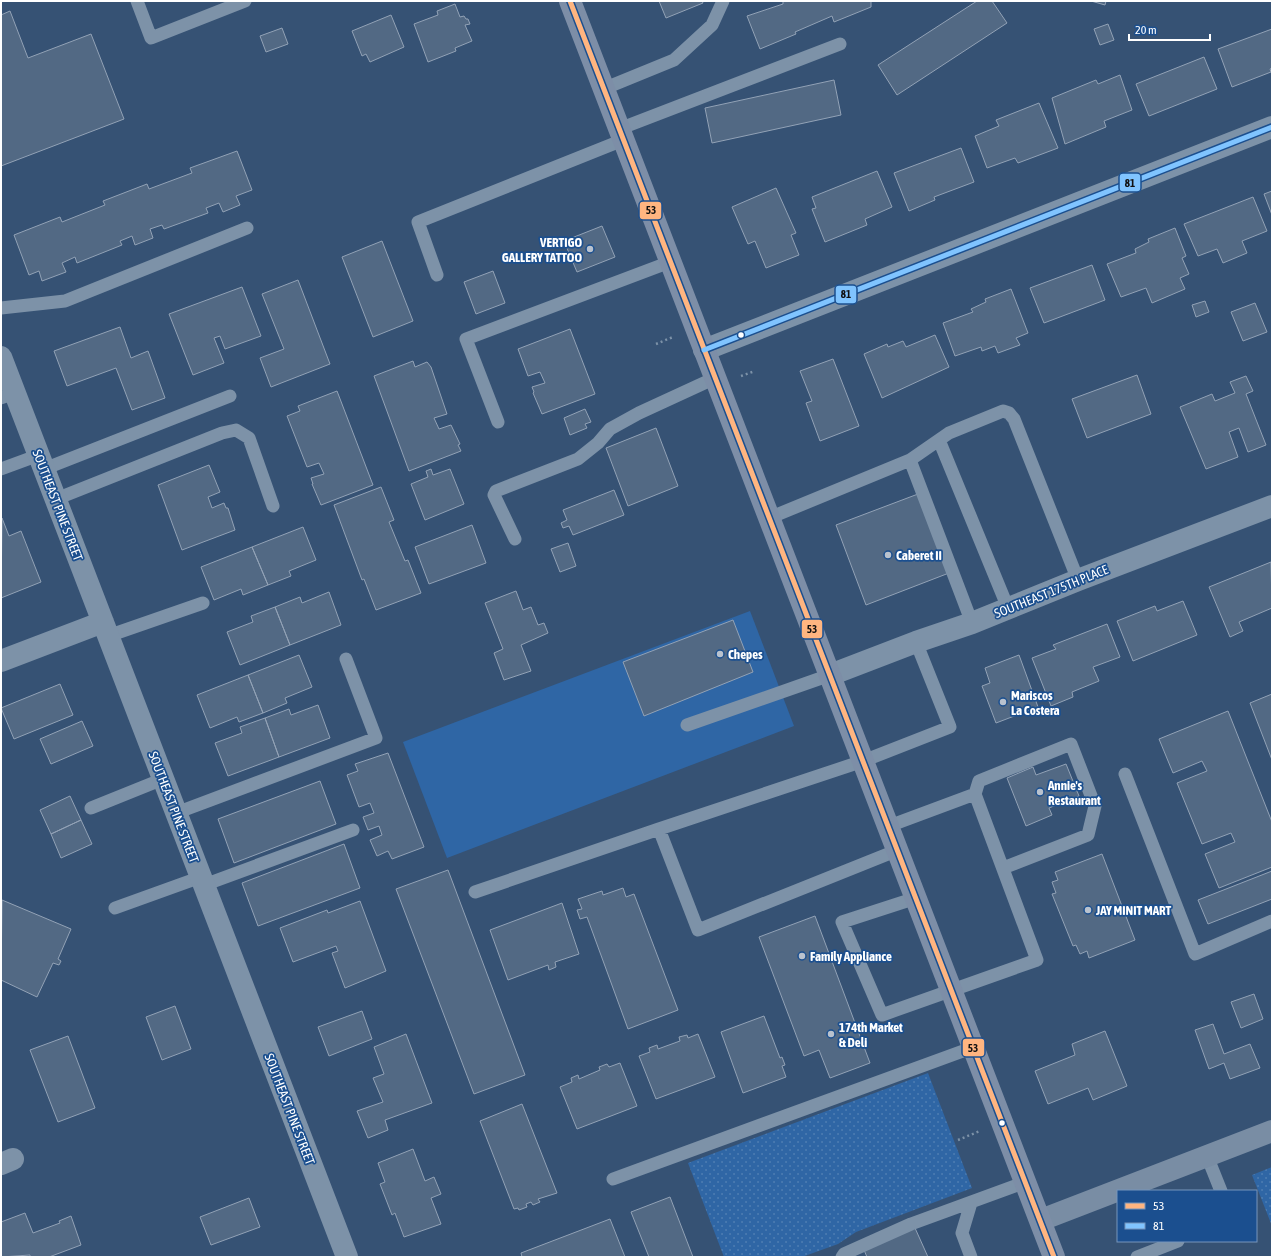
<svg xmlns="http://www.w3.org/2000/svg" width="1273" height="1258" font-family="'Asap Condensed',sans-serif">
<defs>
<pattern id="grass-dots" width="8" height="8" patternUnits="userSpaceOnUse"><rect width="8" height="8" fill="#2f66a5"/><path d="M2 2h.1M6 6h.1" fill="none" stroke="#4e7db2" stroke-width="1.8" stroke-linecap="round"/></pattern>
</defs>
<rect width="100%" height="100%" fill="#365274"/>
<!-- grass -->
<path fill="url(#grass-dots)" d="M 928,1073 L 972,1188 L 856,1232 L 838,1244 L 802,1257 L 724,1257 L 688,1163 Z
M 1272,1167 L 1272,1226 L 1252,1175 Z"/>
<!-- pitch -->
<path fill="#2f66a5" d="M 750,611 L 794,726 L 447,858 L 403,742 Z"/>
<!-- building -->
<path fill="#526984" stroke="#92a2b6" d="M 659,1 L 702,1 L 703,3 L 666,18 Z
M 783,1 L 871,1 L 871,7 L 834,22 L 832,16 L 795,32 L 796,34 L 760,49 L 747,16 L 783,4 Z
M 977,1 L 992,1 L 1007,23 L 897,95 L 878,65 Z
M 1091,1 L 1106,1 L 1105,5 Z
M 455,4 L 460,17 L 464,16 L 466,19 L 468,19 L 470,24 L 465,25 L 472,41 L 455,48 L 456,51 L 428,62 L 414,24 L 438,15 L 437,11 Z
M 10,11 L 28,58 L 91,34 L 124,119 L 1,166 L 1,15 Z
M 391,15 L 404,47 L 370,62 L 366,54 L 362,56 L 352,31 Z
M 1108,24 L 1114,40 L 1100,45 L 1094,29 Z
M 282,28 L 288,44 L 266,52 L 260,36 Z
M 1272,29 L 1272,68 L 1270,69 L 1271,72 L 1232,87 L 1218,49 Z
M 1204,57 L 1217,89 L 1149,116 L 1136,84 Z
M 1120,75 L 1132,110 L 1104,121 L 1106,127 L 1065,144 L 1052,98 L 1096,80 L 1098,84 Z
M 834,80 L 841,115 L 712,143 L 705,108 Z
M 1039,103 L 1058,148 L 1018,163 L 1015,158 L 987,168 L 975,136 L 999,126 L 996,120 Z
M 961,148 L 974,182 L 934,197 L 935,200 L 909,211 L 894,173 Z
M 237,151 L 252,190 L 236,196 L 240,205 L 223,212 L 219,203 L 206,208 L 208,213 L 164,229 L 162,225 L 150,229 L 153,238 L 135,245 L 132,236 L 120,241 L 122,245 L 77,263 L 75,257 L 62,263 L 66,272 L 42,281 L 39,271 L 29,275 L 14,235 L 60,217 L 62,222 L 105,205 L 103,201 L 147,184 L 149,189 L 192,173 L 190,168 Z
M 877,171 L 892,207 L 865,219 L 867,225 L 825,242 L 812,209 L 816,208 L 812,197 Z
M 776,188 L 796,233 L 791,235 L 799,255 L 766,268 L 755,241 L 748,244 L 732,207 Z
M 1272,191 L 1272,215 L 1264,194 Z
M 1253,197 L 1267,231 L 1242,241 L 1247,253 L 1223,263 L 1217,249 L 1198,256 L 1184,224 Z
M 602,226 L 615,257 L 577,272 L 564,241 Z
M 1175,228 L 1186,256 L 1182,258 L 1189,274 L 1180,278 L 1185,289 L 1152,303 L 1146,288 L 1121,297 L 1107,264 L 1136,253 L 1135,249 L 1149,242 L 1148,239 Z
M 382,241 L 413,321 L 373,337 L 342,257 Z
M 1092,265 L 1105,300 L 1044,323 L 1030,288 Z
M 493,271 L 505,303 L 476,314 L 464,282 Z
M 298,280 L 330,364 L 271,387 L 260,358 L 284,349 L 262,294 Z
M 242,287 L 261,336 L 225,349 L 220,336 L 214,338 L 224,363 L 193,375 L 169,314 Z
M 1011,289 L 1028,333 L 1016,338 L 1020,345 L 998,353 L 995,346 L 982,351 L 981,347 L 955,356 L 943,323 L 973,312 L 971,309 L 986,302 L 985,299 Z
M 1205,301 L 1209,312 L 1196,317 L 1192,305 Z
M 1255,303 L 1267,332 L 1243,341 L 1231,312 Z
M 120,327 L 131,358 L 148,351 L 165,398 L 132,410 L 116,368 L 67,386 L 54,351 Z
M 570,329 L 595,394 L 542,414 L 533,393 L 534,392 L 532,387 L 545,383 L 540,372 L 528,376 L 518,349 Z
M 935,335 L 949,367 L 882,398 L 864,354 L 887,344 L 888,347 L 903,341 L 906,347 Z
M 833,359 L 859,426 L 820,441 L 806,403 L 812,401 L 800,371 Z
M 413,361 L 415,367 L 427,362 L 431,367 L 447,414 L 434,418 L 439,429 L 451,425 L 460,444 L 458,445 L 461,451 L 409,471 L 374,376 Z
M 1137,375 L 1151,414 L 1087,438 L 1072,399 Z
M 1246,376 L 1253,391 L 1246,394 L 1266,445 L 1248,452 L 1239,428 L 1229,432 L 1238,457 L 1206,469 L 1180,407 L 1212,394 L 1215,401 L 1235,393 L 1230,382 Z
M 337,391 L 373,485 L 321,505 L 312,484 L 313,484 L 311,478 L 324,474 L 319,463 L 307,467 L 287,416 L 300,411 L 298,406 Z
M 585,409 L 591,422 L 585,424 L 587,428 L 570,435 L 564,418 Z
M 656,428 L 678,486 L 628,506 L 606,448 Z
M 209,465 L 220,492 L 208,497 L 212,508 L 224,503 L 226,508 L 228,508 L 235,530 L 182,550 L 158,485 Z
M 431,469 L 433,475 L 450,469 L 464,504 L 425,520 L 411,484 L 428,477 L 426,471 Z
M 381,487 L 394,520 L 389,522 L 405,561 L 408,560 L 421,593 L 376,610 L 364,579 L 362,580 L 334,505 Z
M 614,490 L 624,515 L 573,535 L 569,526 L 563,528 L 561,523 L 567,520 L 563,510 Z
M 918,494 L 949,573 L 866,605 L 836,525 Z
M 2,518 L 9,536 L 21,531 L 41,582 L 1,598 Z
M 472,525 L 486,563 L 429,584 L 415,547 Z
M 303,527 L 316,560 L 289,571 L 291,576 L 268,585 L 252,547 Z
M 568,543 L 576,566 L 560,572 L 551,549 Z
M 252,547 L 268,585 L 243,595 L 241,589 L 214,600 L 201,567 Z
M 1271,562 L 1272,608 L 1239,622 L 1243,631 L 1230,637 L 1209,587 Z
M 516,591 L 523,610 L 531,607 L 538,625 L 544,623 L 548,633 L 521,645 L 531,671 L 504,680 L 494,653 L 503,649 L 485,603 Z
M 329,592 L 341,625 L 290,645 L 275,607 L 300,597 L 302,603 Z
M 1183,601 L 1197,635 L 1133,661 L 1117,621 L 1155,606 L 1157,611 Z
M 275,607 L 290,645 L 240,665 L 227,632 L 253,622 L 251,616 Z
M 733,620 L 753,672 L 644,716 L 623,662 Z
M 1107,624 L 1120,657 L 1093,667 L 1099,681 L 1072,692 L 1073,697 L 1051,706 L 1032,658 L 1056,649 L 1053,645 Z
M 299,655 L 312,687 L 285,698 L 287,703 L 263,713 L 248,675 Z
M 1019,655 L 1038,707 L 996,723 L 982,686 L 990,683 L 985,668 Z
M 248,675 L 263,713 L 239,722 L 237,717 L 210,728 L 197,695 Z
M 60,684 L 73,715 L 14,739 L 1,708 Z
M 1272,694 L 1272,760 L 1250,703 Z
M 318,705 L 330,738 L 279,757 L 265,718 L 289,709 L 291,715 Z
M 1228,711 L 1272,822 L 1272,867 L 1219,888 L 1205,854 L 1235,842 L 1231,833 L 1202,844 L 1177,783 L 1207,771 L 1202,761 L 1173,773 L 1159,739 Z
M 265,718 L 279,757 L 228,776 L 215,743 L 242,733 L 240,727 Z
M 82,721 L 93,746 L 51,764 L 40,739 Z
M 388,753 L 424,847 L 392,859 L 388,851 L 377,856 L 370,840 L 382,835 L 379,826 L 368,830 L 363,817 L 374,813 L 370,803 L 359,807 L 347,775 L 358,771 L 355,764 Z
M 1066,764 L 1079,796 L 1049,808 L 1052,815 L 1026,826 L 1007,778 L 1033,767 L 1036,775 Z
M 320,781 L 336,824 L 234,863 L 218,819 Z
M 70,796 L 81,820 L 51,834 L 40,810 Z
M 81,820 L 92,844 L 61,858 L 51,834 Z
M 344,844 L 360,888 L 258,926 L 242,883 Z
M 1102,854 L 1135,940 L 1089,958 L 1087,951 L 1080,954 L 1076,945 L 1073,946 L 1052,894 L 1056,893 L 1052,882 L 1058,880 L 1055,872 Z
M 448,870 L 525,1075 L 474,1094 L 396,889 Z
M 1272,871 L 1272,899 L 1208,924 L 1198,900 Z
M 623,888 L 626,897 L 634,894 L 678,1010 L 628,1029 L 587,917 L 580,919 L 577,910 L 582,909 L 578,899 L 602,891 L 603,895 Z
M 2,900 L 71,929 L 58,959 L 61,961 L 59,965 L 53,963 L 37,997 L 1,980 Z
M 360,901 L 386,971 L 345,988 L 332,953 L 338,951 L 336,946 L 293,962 L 280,928 L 327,910 L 328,913 Z
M 562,903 L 579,954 L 555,962 L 556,967 L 549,970 L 548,965 L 508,980 L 490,930 Z
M 815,916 L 870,1063 L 830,1078 L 819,1050 L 804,1056 L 759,937 Z
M 1254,994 L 1263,1019 L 1241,1028 L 1231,1002 Z
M 175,1006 L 191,1049 L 162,1060 L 146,1017 Z
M 362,1011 L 372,1039 L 329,1056 L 318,1027 Z
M 764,1016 L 780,1058 L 782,1057 L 785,1065 L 782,1066 L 786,1077 L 743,1093 L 721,1032 Z
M 1213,1024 L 1224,1054 L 1250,1044 L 1260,1068 L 1230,1079 L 1224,1063 L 1209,1069 L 1195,1030 Z
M 1105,1031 L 1127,1086 L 1093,1100 L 1088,1088 L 1048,1104 L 1035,1071 L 1075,1055 L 1072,1044 Z
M 406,1034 L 432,1103 L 385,1120 L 388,1130 L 368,1138 L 357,1111 L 383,1102 L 373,1078 L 384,1074 L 374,1047 Z
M 698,1034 L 715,1077 L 656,1099 L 639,1056 L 650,1052 L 649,1048 L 657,1045 L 658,1049 L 680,1041 L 679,1037 L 687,1035 L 688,1038 Z
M 68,1036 L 95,1108 L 58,1122 L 30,1050 Z
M 620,1063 L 637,1106 L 577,1129 L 560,1087 L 572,1082 L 571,1078 L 578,1075 L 579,1079 L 600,1070 L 599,1067 L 607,1064 L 609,1067 Z
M 522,1104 L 557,1193 L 538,1199 L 540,1202 L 533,1205 L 531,1202 L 526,1204 L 527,1207 L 519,1210 L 518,1208 L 514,1209 L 480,1121 Z
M 413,1149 L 425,1181 L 434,1177 L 441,1194 L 431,1198 L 441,1224 L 404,1237 L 395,1213 L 392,1215 L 380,1184 L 385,1182 L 378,1163 Z
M 670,1197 L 693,1257 L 649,1257 L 631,1212 Z
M 249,1198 L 260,1227 L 211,1245 L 200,1217 Z
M 25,1213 L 33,1233 L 60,1223 L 59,1221 L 71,1216 L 81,1245 L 49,1257 L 30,1257 L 30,1255 L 1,1257 L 1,1222 Z
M 610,1219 L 625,1257 L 522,1257 L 521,1253 Z
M 915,1228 L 928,1257 L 867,1257 L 864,1250 Z"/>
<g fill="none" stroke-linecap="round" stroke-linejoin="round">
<!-- path -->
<path stroke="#7d92a8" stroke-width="2.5" stroke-dasharray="2 3" stroke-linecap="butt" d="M 656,344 L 673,337
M 741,376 L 755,371
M 958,1140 L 980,1131"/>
<!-- lane -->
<path stroke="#7d92a8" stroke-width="13" d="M 137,1 L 151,38 L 245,1
M 603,89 L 674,60 L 712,25 L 723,1
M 619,129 L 840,44
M 437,275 L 418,222 L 623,140
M 1,308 L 65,301 L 247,228
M 1,398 L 15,393
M 498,422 L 466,339 L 670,262
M 939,440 L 1008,608
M 910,460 L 949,433 L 1003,411 L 1009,413 L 1014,419 L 1078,580
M 1,469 L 39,455
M 44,469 L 230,396
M 56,499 L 222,433 L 236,430 L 249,438 L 273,506
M 769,518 L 910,460 L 972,623
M 515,539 L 494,495 L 496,491 L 578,459 L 598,443 L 610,429 L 639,413 L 715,378
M 108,636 L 203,603
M 687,725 L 830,675
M 1125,774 L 1195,954 L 1272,921
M 975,794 L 979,781 L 1071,744 L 1095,806 L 1088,835 L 1003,868
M 91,808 L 163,779
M 176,813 L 376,738 L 346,659
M 889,826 L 975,794 L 1037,960 L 882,1015 L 842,922 L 916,898
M 898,850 L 698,930 L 659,829 L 863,761 L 950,727 L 916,642
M 204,885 L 353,830
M 475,892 L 659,829
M 115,908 L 201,877
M 1207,1156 L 1221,1191
M 613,1179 L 974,1047
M 971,1203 L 962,1233 L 971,1257
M 842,1257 L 844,1254 L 911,1224 L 1026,1182
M 1137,1257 L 1178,1241"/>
<!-- street -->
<path stroke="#7d92a8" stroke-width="22" d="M 704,350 L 1272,127
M 1,357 L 347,1257
M 1,661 L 103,622
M 830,675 L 916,642 L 972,623 L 1078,580 L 1272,506
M 1,1164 L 13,1159"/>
<!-- secondary -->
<path stroke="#798da4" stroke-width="22" d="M 1041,1220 L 1272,1131"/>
<!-- primary -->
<path stroke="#7d8ea7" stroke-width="22" d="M 570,1 L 1054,1257"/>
<!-- bus-1 casing -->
<g stroke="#1b4f8f" stroke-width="8">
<path id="bus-1" d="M 570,1 L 1054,1257"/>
</g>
<!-- bus-2 casing -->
<g stroke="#1b4f8f" stroke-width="8">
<path id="bus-2" d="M 704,350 L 1272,127"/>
</g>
<!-- bus-1 -->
<use href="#bus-1" stroke="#ffb580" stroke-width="5"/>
<!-- bus-2 -->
<use href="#bus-2" stroke="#80c4ff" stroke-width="5"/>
</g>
<!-- markers -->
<g fill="#b9c2ce" stroke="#1b4f8f" stroke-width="1.5">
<circle cx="590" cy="249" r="4"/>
<circle cx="888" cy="555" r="4"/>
<circle cx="720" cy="654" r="4"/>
<circle cx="1003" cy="702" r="4"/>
<circle cx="1040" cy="792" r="4"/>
<circle cx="1088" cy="910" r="4"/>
<circle cx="802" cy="956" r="4"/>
<circle cx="831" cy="1034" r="4"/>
</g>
<g fill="#fff" stroke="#1b4f8f" stroke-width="1.5">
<circle cx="741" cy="335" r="3.5"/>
<circle cx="1002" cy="1123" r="3.5"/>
</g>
<g text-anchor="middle" stroke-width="3.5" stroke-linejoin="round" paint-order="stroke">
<!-- poi labels -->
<g font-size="13" font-weight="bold" fill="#fff" stroke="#1b4f8f" text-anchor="start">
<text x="582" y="247" text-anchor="end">VERTIGO<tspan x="582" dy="15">GALLERY TATTOO</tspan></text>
<text x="896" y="560">Caberet II</text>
<text x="728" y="659">Chepes</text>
<text x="1011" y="700">Mariscos<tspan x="1011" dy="15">La Costera</tspan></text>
<text x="1048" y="790">Annie's<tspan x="1048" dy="15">Restaurant</tspan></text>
<text x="1096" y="915">JAY MINIT MART</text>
<text x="810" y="961">Family Appliance</text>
<text x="839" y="1032">174th Market<tspan x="839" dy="15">&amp; Deli</tspan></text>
</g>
<!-- street labels -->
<g font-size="13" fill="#fff" stroke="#1b4f8f">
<text transform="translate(58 505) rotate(69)" y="5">SOUTHEAST PINE STREET</text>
<text transform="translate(1051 591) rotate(-22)" y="5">SOUTHEAST 175TH PLACE</text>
<text transform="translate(174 807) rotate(69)" y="5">SOUTHEAST PINE STREET</text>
<text transform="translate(290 1109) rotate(69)" y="5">SOUTHEAST PINE STREET</text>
</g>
</g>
<g stroke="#1b4f8f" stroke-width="1.5">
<rect x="1119" y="173" width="22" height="19" rx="4" fill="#80c4ff"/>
<rect x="639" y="201" width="23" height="19" rx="4" fill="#ffb580"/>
<rect x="835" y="285" width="22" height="19" rx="4" fill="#80c4ff"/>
<rect x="801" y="619" width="22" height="20" rx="4" fill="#ffb580"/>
<rect x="962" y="1038" width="23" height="19" rx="4" fill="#ffb580"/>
</g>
<g font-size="11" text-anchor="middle" font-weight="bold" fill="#111">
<text x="1130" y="187">81</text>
<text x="651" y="214">53</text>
<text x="846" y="298">81</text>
<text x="812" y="633">53</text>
<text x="973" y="1052">53</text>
</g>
<!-- border -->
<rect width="1273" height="1258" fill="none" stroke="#ffffff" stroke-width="4"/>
<!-- legend -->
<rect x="1117" y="1190" width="140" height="52" fill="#1b4f8f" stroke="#7695bc"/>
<rect x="1125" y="1203" width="20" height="6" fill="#ffb580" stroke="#7695bc"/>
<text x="1153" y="1210" font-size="12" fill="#ffffff">53</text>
<rect x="1125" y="1223" width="20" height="6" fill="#80c4ff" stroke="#7695bc"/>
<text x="1153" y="1230" font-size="12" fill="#ffffff">81</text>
<!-- scale -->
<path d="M1129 34v6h81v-6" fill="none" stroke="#ffffff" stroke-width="2"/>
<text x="1135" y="34" font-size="12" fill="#ffffff" stroke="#1b4f8f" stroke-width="3" paint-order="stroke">20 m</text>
</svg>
